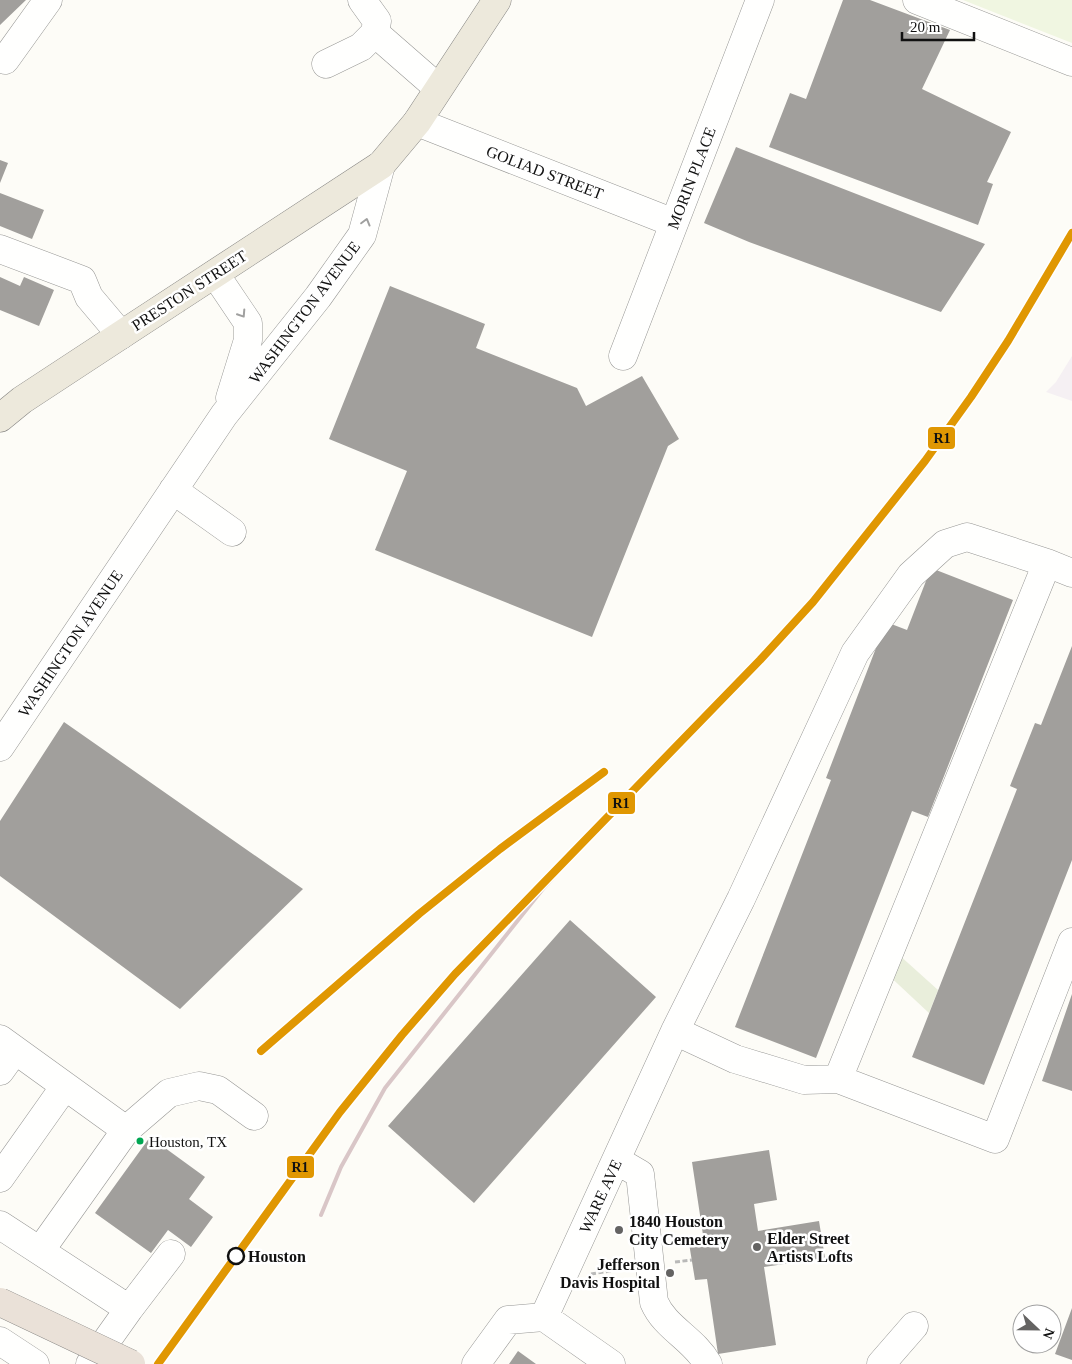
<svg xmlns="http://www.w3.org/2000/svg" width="1072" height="1364" font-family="Georgia,serif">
<rect width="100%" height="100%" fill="#fdfcf7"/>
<!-- industrial -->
<path fill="#f5f0f3" d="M 1072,356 L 1072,401 L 1046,392 L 1056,382 Z"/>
<!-- cemetery -->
<path fill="#e9eedb" d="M 898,954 L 938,990 L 929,1013 L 884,971 Z"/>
<!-- pitch -->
<path fill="#f0f6e1" d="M 963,0 L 1072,0 L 1072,43 Z"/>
<!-- building -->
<path fill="#a19f9c" d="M 0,0 L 26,0 L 0,25 Z
M 843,0 L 870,0 L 950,30 L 922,89 L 1011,132 L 987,182 L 993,184 L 978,225 L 769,147 L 790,93 L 806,99 Z
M 736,147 L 985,244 L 941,312 L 749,242 L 704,223 Z
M 0,160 L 8,163 L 0,183 Z
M 0,193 L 44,210 L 32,239 L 0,226 Z
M 0,277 L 20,286 L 24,277 L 54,290 L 39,326 L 0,310 Z
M 390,286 L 485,324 L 476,348 L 577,388 L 586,406 L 642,376 L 679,439 L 668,446 L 592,637 L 375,550 L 407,471 L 329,439 Z
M 931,568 L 1013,600 L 928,817 L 912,811 L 816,1058 L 735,1027 L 831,780 L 826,778 L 886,622 L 907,630 Z
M 1072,646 L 1072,860 L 984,1085 L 912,1057 L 1017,789 L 1010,786 L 1035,723 L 1041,725 Z
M 64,722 L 303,889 L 180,1009 L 0,876 L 0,821 Z
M 570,920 L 656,997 L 474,1203 L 388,1126 Z
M 1072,994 L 1072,1091 L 1042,1081 Z
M 150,1137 L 205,1177 L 189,1199 L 213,1217 L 191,1247 L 168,1230 L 151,1253 L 95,1213 Z
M 769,1150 L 777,1200 L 754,1204 L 758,1231 L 819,1221 L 825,1258 L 764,1267 L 776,1345 L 718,1354 L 707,1279 L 695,1280 L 688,1237 L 703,1235 L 692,1162 Z
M 1072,1308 L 1072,1360 L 1055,1354 Z
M 518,1351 L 536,1364 L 509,1364 Z"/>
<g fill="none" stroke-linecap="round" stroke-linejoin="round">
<!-- minor casing -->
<g stroke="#979795" stroke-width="29">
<path id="minor" d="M 917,0 L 1072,62
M 375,33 L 438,88
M 0,58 L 5,60 L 48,0
M 326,64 L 361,47 L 375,33 L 377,21 L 362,0
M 417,122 L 674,223
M 0,249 L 82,280 L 89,297 L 121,335
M 215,274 L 248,323 L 248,340 L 230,398
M 623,356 L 760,0
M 173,490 L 232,532
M 1072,573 L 1047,563 L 838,1079 L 995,1139 L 1072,942
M 0,747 L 224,415 L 318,297 L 362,235 L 381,165
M 675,1031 L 735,1059 L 804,1080 L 838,1079
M 0,1039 L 126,1130
M 0,1071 L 15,1050
M 616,1160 L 640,1174 L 654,1302 C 665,1328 694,1339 708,1364
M 0,1178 L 65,1086
M 0,1225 L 129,1309
M 40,1251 L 126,1130 L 169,1093 L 199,1086 L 218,1090 L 254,1116
M 544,1317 L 675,1031 L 741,899 L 855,653 L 911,575 L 945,544 L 967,537 L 1047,563
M 544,1317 L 611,1364
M 0,1341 L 35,1364
M 90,1364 L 129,1309 L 171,1254
M 476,1364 L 508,1320 L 544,1317
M 881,1364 L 914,1326"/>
</g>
<!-- major casing -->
<g stroke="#858482" stroke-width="29">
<path id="major" d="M 0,418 L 22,400 L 121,335 L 381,165 L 417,122 L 497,0"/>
</g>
<!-- path -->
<path stroke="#b9b9b8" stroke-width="3" stroke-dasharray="5 2.5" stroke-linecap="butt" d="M 675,1262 L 692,1260
M 591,1274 L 624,1269"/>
<!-- minor -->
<use href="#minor" stroke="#fffffe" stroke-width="28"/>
<!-- major -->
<use href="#major" stroke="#ede9dc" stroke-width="28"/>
<!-- rail -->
<path stroke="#d9c6c7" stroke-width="4" d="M 261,1051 L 419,914 L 500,849 L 604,772
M 321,1215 L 341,1167 L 385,1088 L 542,890 L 609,815"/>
<!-- highway-bridge casing -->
<g stroke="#858482" stroke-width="29" stroke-linecap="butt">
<path id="highway-bridge" d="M 0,1302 L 131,1364"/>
</g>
<!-- highway-bridge -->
<use href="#highway-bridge" stroke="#eae1d8" stroke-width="28"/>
<!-- rail-1 casing -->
<g stroke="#fff" stroke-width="11">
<path id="rail-1" d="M 261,1051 L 419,914 L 500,849 L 604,772
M 158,1364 L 340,1112 L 402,1035 L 455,974 L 760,660 L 813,602 L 925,461 L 971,397 L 1008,341 L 1072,233"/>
</g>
<!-- rail-1 -->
<use href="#rail-1" stroke="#e09702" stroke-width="8"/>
</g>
<!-- one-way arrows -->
<defs><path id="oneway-chevron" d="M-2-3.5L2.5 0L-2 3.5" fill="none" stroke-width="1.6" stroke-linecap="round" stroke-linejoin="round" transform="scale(1.25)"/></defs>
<g stroke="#a0a09f">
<use href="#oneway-chevron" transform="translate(366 222) rotate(-75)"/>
<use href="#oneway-chevron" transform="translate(242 314) rotate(57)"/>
</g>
<!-- markers -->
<circle fill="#00a651" stroke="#fff" stroke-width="2" cx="140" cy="1141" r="4.5"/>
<g fill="#646362" stroke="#fff" stroke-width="2">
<circle cx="619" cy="1230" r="5"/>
<circle cx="757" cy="1247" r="5"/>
<circle cx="670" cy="1273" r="5"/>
</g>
<circle fill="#fff" stroke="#111" stroke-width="2.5" cx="236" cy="1256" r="8"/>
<g text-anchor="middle" stroke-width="5" stroke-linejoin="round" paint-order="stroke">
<!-- bus labels -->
<g font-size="15" fill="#111" stroke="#fff" text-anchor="start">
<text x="149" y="1147">Houston, TX</text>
</g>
<!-- street labels -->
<g font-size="16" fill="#111" stroke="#fff">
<text transform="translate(545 172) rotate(21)" y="6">GOLIAD STREET</text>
<text transform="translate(691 178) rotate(-69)" y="6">MORIN PLACE</text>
<text transform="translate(189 290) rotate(-33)" y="6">PRESTON STREET</text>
<text transform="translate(304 312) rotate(-53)" y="6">WASHINGTON AVENUE</text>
<text transform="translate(70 643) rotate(-56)" y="6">WASHINGTON AVENUE</text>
<text transform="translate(600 1196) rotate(-65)" y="6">WARE AVE</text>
</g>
<!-- poi labels -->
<g font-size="16" font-weight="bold" fill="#111" stroke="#fff" text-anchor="start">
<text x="629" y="1227">1840 Houston<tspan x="629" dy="18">City Cemetery</tspan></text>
<text x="767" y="1244">Elder Street<tspan x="767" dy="18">Artists Lofts</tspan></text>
<text x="660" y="1270" text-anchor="end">Jefferson<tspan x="660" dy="18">Davis Hospital</tspan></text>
</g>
<!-- stop labels -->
<g font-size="16" font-weight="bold" fill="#111" stroke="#fff" text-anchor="start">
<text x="248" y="1262">Houston</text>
</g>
</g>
<g stroke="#fff" stroke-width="2">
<rect x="927" y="426" width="29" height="24" rx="5" fill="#e09702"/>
<rect x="607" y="791" width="29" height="24" rx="5" fill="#e09702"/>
<rect x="286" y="1155" width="29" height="24" rx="5" fill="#e09702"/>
</g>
<g font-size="14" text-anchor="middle" font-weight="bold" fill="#111">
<text x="942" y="443">R1</text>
<text x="621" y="808">R1</text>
<text x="300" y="1172">R1</text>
</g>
<!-- north arrow -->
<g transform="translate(1037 1329) rotate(112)"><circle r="24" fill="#ffffff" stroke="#a0a0a0"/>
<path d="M0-4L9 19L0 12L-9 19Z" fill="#646362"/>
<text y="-8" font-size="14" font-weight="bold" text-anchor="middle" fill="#111111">N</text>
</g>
<!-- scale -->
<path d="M902 32v8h72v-8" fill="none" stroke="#111111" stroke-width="2.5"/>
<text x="910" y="32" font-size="15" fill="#111111" stroke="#ffffff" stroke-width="4" paint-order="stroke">20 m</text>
</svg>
